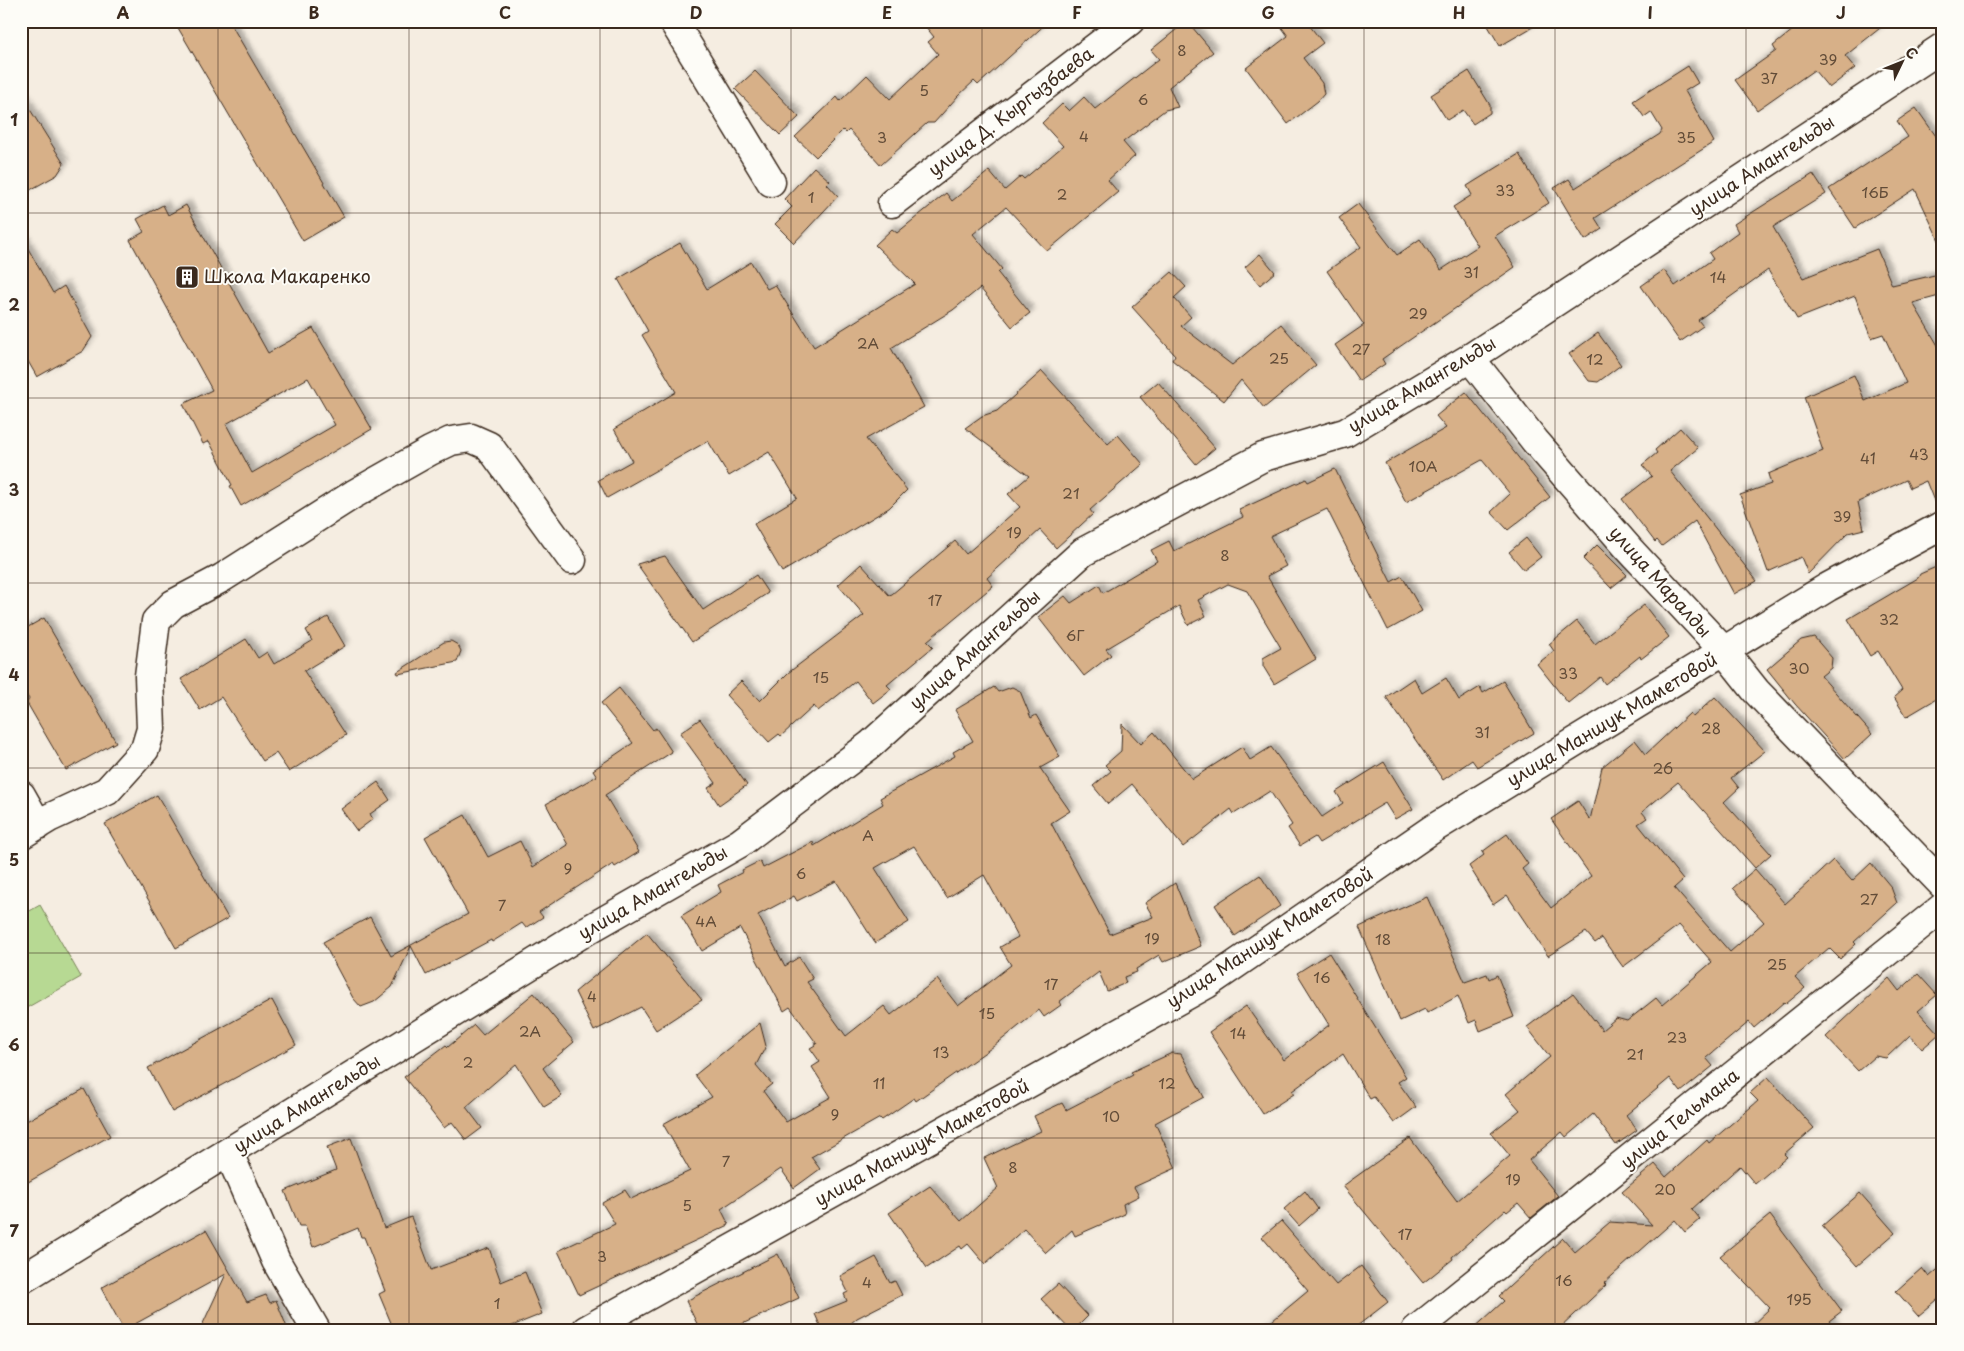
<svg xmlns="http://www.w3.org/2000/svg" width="1964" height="1351" font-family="'Playpen Sans',sans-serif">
<defs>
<filter id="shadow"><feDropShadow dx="4.5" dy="-4.5" stdDeviation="2.5" flood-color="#0004"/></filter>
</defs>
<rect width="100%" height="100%" fill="#f5ede1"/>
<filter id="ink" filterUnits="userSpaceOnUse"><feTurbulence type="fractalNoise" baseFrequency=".02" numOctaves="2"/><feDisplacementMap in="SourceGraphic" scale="10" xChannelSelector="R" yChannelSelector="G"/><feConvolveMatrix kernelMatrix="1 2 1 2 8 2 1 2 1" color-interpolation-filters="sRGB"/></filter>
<g filter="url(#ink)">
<!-- pitch -->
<path fill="#b7d993" stroke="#798258" d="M 40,905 L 81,977 L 21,1011 L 21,916 Z"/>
<!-- building -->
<path fill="#d7b088" stroke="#3b2a1e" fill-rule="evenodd" filter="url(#shadow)" d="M 174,21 L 229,21 L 344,217 L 303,241 Z
M 921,21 L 1049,21 L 978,85 L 974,81 L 958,96 L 934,123 L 927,123 L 881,165 L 849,130 L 846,133 L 843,130 L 816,157 L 795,137 L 837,97 L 840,101 L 867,75 L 890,99 L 938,54 L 928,42 L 934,37 Z
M 1187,21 L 1213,52 L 1169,87 L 1178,107 L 1165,110 L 1123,142 L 1135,156 L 1108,180 L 1118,192 L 1047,251 L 1006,207 L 973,234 L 1002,269 L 998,273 L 1030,313 L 1012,327 L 980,288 L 953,310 L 891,348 L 924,407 L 866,439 L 907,490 L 889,508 L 782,572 L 754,524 L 797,498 L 769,452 L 729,476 L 708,441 L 607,498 L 598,480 L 632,461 L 614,429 L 676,392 L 642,335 L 648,331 L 618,279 L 680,243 L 707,289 L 751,262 L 767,289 L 775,285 L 814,347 L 915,284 L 875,245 L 892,229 L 897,233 L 946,193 L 952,201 L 989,171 L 1005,190 L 1021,176 L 1024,179 L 1063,146 L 1042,123 L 1062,104 L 1069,111 L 1084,97 L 1095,109 L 1159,59 L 1151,50 Z
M 1277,21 L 1306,21 L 1323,43 L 1303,58 L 1322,83 L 1324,94 L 1318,101 L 1288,124 L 1246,68 L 1288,36 Z
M 1485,21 L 1543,21 L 1500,46 Z
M 1804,21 L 1889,21 L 1845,56 L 1855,68 L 1829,88 L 1814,70 L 1757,110 L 1735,80 L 1776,51 L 1773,46 Z
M 1688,66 L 1698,83 L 1685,91 L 1714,142 L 1595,218 L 1602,229 L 1585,240 L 1554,188 L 1569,179 L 1575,188 L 1660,134 L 1662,130 L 1651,112 L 1644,117 L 1633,101 Z
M 755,71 L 799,117 L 780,135 L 735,89 Z
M 1469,71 L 1490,105 L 1490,113 L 1473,124 L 1463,110 L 1447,120 L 1431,95 Z
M 21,95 L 64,164 L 57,175 L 21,195 Z
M 1916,108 L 1943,146 L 1943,249 L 1915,189 L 1855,228 L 1829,189 L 1908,137 L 1897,121 Z
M 1519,154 L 1549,203 L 1495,236 L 1515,267 L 1382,359 L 1385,364 L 1359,381 L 1335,345 L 1364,325 L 1327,271 L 1361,247 L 1339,218 L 1358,204 L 1397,255 L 1420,239 L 1441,270 L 1478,246 L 1453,207 L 1472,195 L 1467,186 Z
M 814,167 L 830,181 L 827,184 L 838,196 L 794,243 L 775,224 L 792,207 L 784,199 Z
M 1813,174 L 1826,194 L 1773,227 L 1803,278 L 1877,249 L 1892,285 L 1943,273 L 1943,295 L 1913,303 L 1943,354 L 1943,509 L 1938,511 L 1926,481 L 1910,488 L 1906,480 L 1858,502 L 1864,529 L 1848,533 L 1808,574 L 1801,557 L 1768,572 L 1740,495 L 1771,484 L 1768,474 L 1823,451 L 1804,397 L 1854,375 L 1865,401 L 1906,383 L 1883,334 L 1871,338 L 1855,296 L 1797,319 L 1768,270 L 1698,320 L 1703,326 L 1680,342 L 1641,286 L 1664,270 L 1675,286 L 1713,259 L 1709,253 L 1738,232 L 1734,224 Z
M 163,205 L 168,215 L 186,205 L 268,353 L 313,328 L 372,429 L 241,506 L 230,486 L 232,485 L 209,441 L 203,444 L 183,404 L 212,390 L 130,240 L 144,232 L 137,219 ZM 308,378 L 335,425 L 252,473 L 226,424 Z
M 21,236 L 53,293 L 64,286 L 92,337 L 83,351 L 37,377 L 21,349 Z
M 1260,254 L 1275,272 L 1260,285 L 1245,267 Z
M 1172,272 L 1186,287 L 1174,298 L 1191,317 L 1181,326 L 1232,365 L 1281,324 L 1316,365 L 1264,408 L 1241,380 L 1224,401 L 1172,360 L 1175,355 L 1132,307 Z
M 1598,333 L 1621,365 L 1598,382 L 1589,381 L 1569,354 Z
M 1042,371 L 1108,444 L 1118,435 L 1143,464 L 1090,510 L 1093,514 L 1056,548 L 1040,530 L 987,578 L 993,586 L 927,641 L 933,647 L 887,685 L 891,689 L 873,703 L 856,681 L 818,711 L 814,706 L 781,736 L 779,734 L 769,742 L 726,695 L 741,681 L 760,701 L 788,673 L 864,615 L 838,585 L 861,564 L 889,595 L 892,594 L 955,541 L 966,554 L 1020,507 L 1008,494 L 1029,476 L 965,428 L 982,416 L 997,411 Z
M 1158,382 L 1215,448 L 1196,464 L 1140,397 Z
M 1466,392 L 1550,497 L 1508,530 L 1491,512 L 1510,494 L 1482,460 L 1406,502 L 1385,463 L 1446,428 L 1436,416 Z
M 1680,428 L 1698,448 L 1670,471 L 1757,581 L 1734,594 L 1695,521 L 1662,546 L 1657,540 L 1655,542 L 1622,499 L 1652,476 L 1642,465 L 1657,453 L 1655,450 Z
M 1335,469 L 1391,582 L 1402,576 L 1422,611 L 1388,630 L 1327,509 L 1270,536 L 1286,566 L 1267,576 L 1316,659 L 1274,684 L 1263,666 L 1263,658 L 1281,648 L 1247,591 L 1228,584 L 1198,600 L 1206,616 L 1188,625 L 1179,606 L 1106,649 L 1111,655 L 1084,676 L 1038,617 L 1065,596 L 1071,603 L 1099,585 L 1103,593 L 1157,561 L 1151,550 L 1169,541 L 1174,551 L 1243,517 L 1239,510 L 1306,479 L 1308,482 Z
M 1526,538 L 1541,557 L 1524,570 L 1509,552 Z
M 1597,545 L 1627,575 L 1611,588 L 1583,559 Z
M 665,556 L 703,610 L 756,575 L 768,593 L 692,642 L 637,564 Z
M 1943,564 L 1943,695 L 1906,717 L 1894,697 L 1902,690 L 1878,651 L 1870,656 L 1848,619 L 1918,578 L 1920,574 Z
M 1644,605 L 1669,637 L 1641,659 L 1640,656 L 1605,684 L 1600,677 L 1568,703 L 1537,664 L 1554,651 L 1549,644 L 1577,621 L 1595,644 Z
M 328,617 L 345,646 L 304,671 L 346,735 L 289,772 L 276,753 L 263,761 L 221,697 L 200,710 L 181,679 L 246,639 L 258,658 L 267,652 L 274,664 L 312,641 L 306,630 Z
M 44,618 L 116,742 L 66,770 L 27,703 L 29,699 L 21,686 L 21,631 Z
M 1814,637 L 1832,658 L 1831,668 L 1821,676 L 1872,734 L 1845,759 L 1795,704 L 1767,669 L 1801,640 Z
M 451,641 L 458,645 L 461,651 L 457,662 L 398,674 L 397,672 L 444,642 Z
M 1414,678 L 1422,693 L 1446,678 L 1459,700 L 1480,687 L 1483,693 L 1503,681 L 1534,733 L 1477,767 L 1472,760 L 1443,780 L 1386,697 Z
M 994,687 L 998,692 L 1012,687 L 1020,691 L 1031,718 L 1036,715 L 1060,757 L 1040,768 L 1070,811 L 1051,823 L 1110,934 L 1153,917 L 1145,903 L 1175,883 L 1201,946 L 1163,962 L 1159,955 L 1136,969 L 1137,972 L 1124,977 L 1126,983 L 1107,991 L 1099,972 L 1059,1002 L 1061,1005 L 1044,1017 L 1039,1010 L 994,1046 L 916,1101 L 914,1098 L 882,1120 L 880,1118 L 811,1157 L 820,1169 L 794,1188 L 781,1169 L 721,1209 L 729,1225 L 579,1295 L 558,1251 L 615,1224 L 602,1203 L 625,1190 L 631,1199 L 690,1171 L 663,1124 L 712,1097 L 695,1075 L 760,1023 L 766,1046 L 756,1065 L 772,1084 L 763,1091 L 786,1122 L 831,1097 L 812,1067 L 820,1062 L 810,1048 L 817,1044 L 790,1007 L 784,1011 L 740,928 L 702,951 L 681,916 L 721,892 L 718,885 L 743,872 L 742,870 L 760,861 L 763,868 L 813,842 L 814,846 L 883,804 L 880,798 L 955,756 L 953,752 L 973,741 L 955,710 ZM 914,846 L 947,898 L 984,875 L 1018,937 L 1000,947 L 1011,965 L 958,1006 L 937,979 L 891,1015 L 884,1006 L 846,1036 L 807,982 L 813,979 L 799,957 L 785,966 L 758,915 L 794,896 L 797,901 L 836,881 L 875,943 L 909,922 L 875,868 Z
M 619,688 L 653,730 L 656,728 L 672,752 L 605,795 L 639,852 L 615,867 L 613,864 L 539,912 L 543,917 L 526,928 L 522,923 L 492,942 L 491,940 L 426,975 L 411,946 L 392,987 L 374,1002 L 361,1007 L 353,998 L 323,942 L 370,917 L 391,956 L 468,914 L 425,837 L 465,815 L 488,857 L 520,841 L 533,867 L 568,845 L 546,804 L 597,776 L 593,770 L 633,743 L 601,703 Z
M 1715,697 L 1765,751 L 1731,778 L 1739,788 L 1724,802 L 1771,854 L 1755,868 L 1678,782 L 1642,812 L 1647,818 L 1638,824 L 1683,880 L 1674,888 L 1730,952 L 1764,922 L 1733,888 L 1755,869 L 1785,904 L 1833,860 L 1852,881 L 1871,863 L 1891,887 L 1897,903 L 1854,942 L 1856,944 L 1840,959 L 1829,948 L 1795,977 L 1805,988 L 1786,1004 L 1784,1002 L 1754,1028 L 1749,1022 L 1706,1058 L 1713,1066 L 1681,1092 L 1670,1078 L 1626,1115 L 1637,1130 L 1616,1145 L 1593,1114 L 1566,1137 L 1562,1132 L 1529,1160 L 1558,1196 L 1531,1218 L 1518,1203 L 1507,1212 L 1505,1210 L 1452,1257 L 1453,1259 L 1423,1283 L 1343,1186 L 1410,1138 L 1457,1201 L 1510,1156 L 1491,1133 L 1520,1110 L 1506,1094 L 1550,1057 L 1527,1027 L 1573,993 L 1602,1030 L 1616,1018 L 1627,1021 L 1656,998 L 1662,1005 L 1712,962 L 1679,925 L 1623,967 L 1602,938 L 1595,943 L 1586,932 L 1548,956 L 1507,895 L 1493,905 L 1469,866 L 1484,855 L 1482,852 L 1507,834 L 1528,864 L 1522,869 L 1551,908 L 1591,876 L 1551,819 L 1578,801 L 1590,820 L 1602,767 L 1635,740 L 1646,754 L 1690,713 L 1693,717 Z
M 700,719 L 747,785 L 719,805 L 708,788 L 716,783 L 680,733 Z
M 1122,724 L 1141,744 L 1154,732 L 1192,779 L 1242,747 L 1250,760 L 1271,747 L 1322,817 L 1343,803 L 1336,792 L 1384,762 L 1413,809 L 1395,819 L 1385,803 L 1319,843 L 1315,837 L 1300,846 L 1288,828 L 1292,825 L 1270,791 L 1234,814 L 1231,809 L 1183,847 L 1132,784 L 1108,804 L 1093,786 L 1111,771 L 1105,765 L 1121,751 Z
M 378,782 L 390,800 L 370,814 L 373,819 L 357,831 L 341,809 Z
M 157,795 L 228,918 L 176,948 L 105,824 Z
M 1260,875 L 1280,906 L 1235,936 L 1215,905 Z
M 1427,897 L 1465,982 L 1487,974 L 1489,979 L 1497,975 L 1514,1017 L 1480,1031 L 1476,1020 L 1469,1023 L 1458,996 L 1427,1013 L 1425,1009 L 1400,1021 L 1359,927 Z
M 647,933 L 702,1000 L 656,1030 L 641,1007 L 594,1031 L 575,992 Z
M 1329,953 L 1406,1077 L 1398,1082 L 1416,1107 L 1394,1123 L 1374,1097 L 1370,1099 L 1343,1054 L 1292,1091 L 1294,1094 L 1263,1114 L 1209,1032 L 1246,1006 L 1284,1060 L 1329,1025 L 1297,973 Z
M 1918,974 L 1937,995 L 1918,1011 L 1939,1034 L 1922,1049 L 1910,1035 L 1886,1058 L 1875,1056 L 1858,1071 L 1826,1037 L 1889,978 L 1899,991 Z
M 534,993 L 574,1042 L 543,1068 L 562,1096 L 544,1107 L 516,1064 L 466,1107 L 482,1128 L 466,1140 L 452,1122 L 444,1128 L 404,1077 L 446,1045 L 448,1047 L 474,1025 L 483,1035 Z
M 272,1000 L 296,1045 L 172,1112 L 148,1068 Z
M 1172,1053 L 1181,1054 L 1204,1097 L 1155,1123 L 1176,1168 L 1134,1187 L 1139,1196 L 1123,1204 L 1125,1214 L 1075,1236 L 1072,1230 L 1046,1253 L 1024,1229 L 985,1264 L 968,1244 L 962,1249 L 960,1246 L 927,1268 L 889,1213 L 930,1186 L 961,1221 L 998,1188 L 984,1158 L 1041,1131 L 1034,1116 L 1062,1103 L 1066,1110 L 1133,1075 L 1131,1072 Z
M 1768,1077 L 1814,1128 L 1784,1154 L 1787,1157 L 1755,1184 L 1740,1166 L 1692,1209 L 1700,1219 L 1685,1232 L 1675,1220 L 1604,1283 L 1606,1285 L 1558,1330 L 1472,1330 L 1504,1301 L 1499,1296 L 1563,1238 L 1575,1252 L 1610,1222 L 1652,1225 L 1622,1192 L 1655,1164 L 1666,1177 L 1707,1140 L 1709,1143 L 1758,1101 L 1750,1093 Z
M 84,1089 L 110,1136 L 21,1186 L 21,1124 Z
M 351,1138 L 384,1228 L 411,1217 L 431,1270 L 489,1248 L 501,1282 L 525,1272 L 542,1314 L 502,1330 L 394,1330 L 379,1294 L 385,1291 L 364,1237 L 361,1237 L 358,1228 L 313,1247 L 305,1226 L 299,1226 L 285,1191 L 336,1170 L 327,1147 Z
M 1305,1191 L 1318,1209 L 1299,1226 L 1284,1209 Z
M 1860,1193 L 1895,1233 L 1857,1266 L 1822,1226 Z
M 1770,1215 L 1842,1311 L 1829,1321 L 1836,1330 L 1747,1330 L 1770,1308 L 1720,1256 Z
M 1281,1221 L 1336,1285 L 1361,1266 L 1388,1302 L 1352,1330 L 1261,1330 L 1308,1291 L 1262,1237 Z
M 206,1230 L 247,1302 L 266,1295 L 270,1303 L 276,1300 L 288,1330 L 200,1330 L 226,1274 L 124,1330 L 101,1288 Z
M 778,1254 L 799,1298 L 729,1330 L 700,1330 L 686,1301 Z
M 876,1257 L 890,1283 L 895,1281 L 902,1295 L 857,1318 L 843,1330 L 822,1330 L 815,1314 L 847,1301 L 844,1294 L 848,1292 L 840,1276 Z
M 1943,1265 L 1943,1295 L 1918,1316 L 1896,1291 L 1922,1268 L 1929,1277 Z
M 1058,1284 L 1088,1316 L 1074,1330 L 1070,1330 L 1041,1299 Z"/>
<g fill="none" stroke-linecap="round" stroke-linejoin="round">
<!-- minor casing -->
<g stroke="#3b2a1e" stroke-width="31">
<path id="minor" d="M 673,21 L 771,182
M 892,203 L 1130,21
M 1470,358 L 1535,441 L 1629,549 L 1725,652 L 1756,691 L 1943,885
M 21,795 L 38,825
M 21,835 L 49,818 L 107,791 L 145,749 L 151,729 L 149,676 L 156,621 L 173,604 L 222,578 L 354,494 L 430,451 L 451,441 L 471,438 L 489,446 L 572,560
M 229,1153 L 276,1261 L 316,1330
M 21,1280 L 586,931 L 740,843 L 870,745 L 1083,552 L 1263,457 L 1345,433 L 1470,358 L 1943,47
M 586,1330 L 1207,984 L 1431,830 L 1828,587 L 1943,525
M 1416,1330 L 1943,907"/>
</g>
<!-- minor -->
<use href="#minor" stroke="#fdfcf7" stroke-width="28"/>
</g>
</g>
<!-- grid -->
<path fill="none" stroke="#3b2a1e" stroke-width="1" stroke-opacity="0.55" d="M 218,21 L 218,1330M 409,21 L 409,1330M 600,21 L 600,1330M 791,21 L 791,1330M 982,21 L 982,1330M 1173,21 L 1173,1330M 1364,21 L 1364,1330M 1555,21 L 1555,1330M 1746,21 L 1746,1330M 21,213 L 1943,213M 21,398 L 1943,398M 21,583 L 1943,583M 21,768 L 1943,768M 21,953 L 1943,953M 21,1138 L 1943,1138"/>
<!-- icons -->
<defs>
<g id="building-square" transform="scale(1.25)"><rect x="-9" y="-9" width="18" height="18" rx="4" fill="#3b2a1e" stroke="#fdfcf7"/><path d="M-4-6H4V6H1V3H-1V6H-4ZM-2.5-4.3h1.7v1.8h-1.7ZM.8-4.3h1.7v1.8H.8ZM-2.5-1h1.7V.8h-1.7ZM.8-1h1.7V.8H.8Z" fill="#fff"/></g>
</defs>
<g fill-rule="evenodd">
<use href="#building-square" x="187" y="277"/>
</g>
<g text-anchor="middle" stroke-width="4" stroke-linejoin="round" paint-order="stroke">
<!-- number labels -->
<g font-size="15" fill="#624c38">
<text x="1182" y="56">8</text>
<text x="1828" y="65">39</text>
<text x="1769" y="84">37</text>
<text x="924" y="96">5</text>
<text x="1143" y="105">6</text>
<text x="1084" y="142">4</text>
<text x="882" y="143">3</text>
<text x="1686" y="143">35</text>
<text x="1505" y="196">33</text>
<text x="1875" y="198">16Б</text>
<text x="1062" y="200">2</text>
<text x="811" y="203">1</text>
<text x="1471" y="278">31</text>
<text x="1718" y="283">14</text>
<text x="1418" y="319">29</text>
<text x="868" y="349">2А</text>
<text x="1361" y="355">27</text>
<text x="1279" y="364">25</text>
<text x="1595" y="365">12</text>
<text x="1919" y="460">43</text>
<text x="1868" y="464">41</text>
<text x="1423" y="472">10А</text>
<text x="1071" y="499">21</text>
<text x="1842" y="522">39</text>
<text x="1014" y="538">19</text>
<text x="1225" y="561">8</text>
<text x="935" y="606">17</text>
<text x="1889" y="625">32</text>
<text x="1075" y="641">6Г</text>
<text x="1799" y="674">30</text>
<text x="1568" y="679">33</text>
<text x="821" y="683">15</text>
<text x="1711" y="734">28</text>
<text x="1482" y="738">31</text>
<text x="1663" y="774">26</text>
<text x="868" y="841">А</text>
<text x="568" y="874">9</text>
<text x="801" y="879">6</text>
<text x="1869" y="905">27</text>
<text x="502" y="911">7</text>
<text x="706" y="927">4А</text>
<text x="1152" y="944">19</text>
<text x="1383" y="945">18</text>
<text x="1777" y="970">25</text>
<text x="1322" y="983">16</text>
<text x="1051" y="990">17</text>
<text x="592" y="1002">4</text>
<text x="987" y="1019">15</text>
<text x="530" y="1037">2А</text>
<text x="1238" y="1039">14</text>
<text x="1677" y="1043">23</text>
<text x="941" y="1058">13</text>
<text x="1635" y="1060">21</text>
<text x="468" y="1068">2</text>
<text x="879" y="1089">11</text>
<text x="1167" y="1089">12</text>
<text x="835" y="1120">9</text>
<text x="1111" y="1122">10</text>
<text x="726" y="1167">7</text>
<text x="1013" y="1173">8</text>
<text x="1513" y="1185">19</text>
<text x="1665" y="1195">20</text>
<text x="687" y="1211">5</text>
<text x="1405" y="1240">17</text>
<text x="602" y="1262">3</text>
<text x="1564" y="1286">16</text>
<text x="867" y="1288">4</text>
<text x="1799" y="1305">195</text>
<text x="497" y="1309">1</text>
</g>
<!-- street labels -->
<g font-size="18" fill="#3b2a1e" stroke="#fdfcf7">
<text transform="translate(1011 112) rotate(-37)" y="6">улица Д. Кыргызбаева</text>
<text transform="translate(1762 166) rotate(-33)" y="6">улица Амангельды</text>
<text transform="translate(1422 385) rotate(-31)" y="6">улица Амангельды</text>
<text transform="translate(1660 582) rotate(48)" y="6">улица Маралды</text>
<text transform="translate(975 650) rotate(-42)" y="6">улица Амангельды</text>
<text transform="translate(1612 720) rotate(-31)" y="6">улица Маншук Маметовой</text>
<text transform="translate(653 893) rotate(-30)" y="6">улица Амангельды</text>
<text transform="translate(1270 938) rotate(-33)" y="6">улица Маншук Маметовой</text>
<text transform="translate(307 1104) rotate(-32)" y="6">улица Амангельды</text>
<text transform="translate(1680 1119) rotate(-39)" y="6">улица Тельмана</text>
<text transform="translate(922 1143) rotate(-29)" y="6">улица Маншук Маметовой</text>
</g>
<!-- poi labels -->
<g font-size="18" fill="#3b2a1e" stroke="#fdfcf7" text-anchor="start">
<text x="204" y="283">Школа Макаренко</text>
</g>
</g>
<!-- margin -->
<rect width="1964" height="1351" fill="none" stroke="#fdfcf7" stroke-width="55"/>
<!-- north arrow -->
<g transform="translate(1902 62) rotate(47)" stroke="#fdfcf7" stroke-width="4" paint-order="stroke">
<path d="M0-4L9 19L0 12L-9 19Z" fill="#3b2a1e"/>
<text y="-8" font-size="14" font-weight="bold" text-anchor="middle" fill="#3b2a1e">С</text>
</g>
<rect x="28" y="28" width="1908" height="1296" fill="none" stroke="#3b2a1e" stroke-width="2"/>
<g font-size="16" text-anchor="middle" font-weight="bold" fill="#3b2a1e">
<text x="123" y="19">A</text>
<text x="314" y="19">B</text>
<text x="505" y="19">C</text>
<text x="696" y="19">D</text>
<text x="887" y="19">E</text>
<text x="1077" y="19">F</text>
<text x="1268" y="19">G</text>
<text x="1459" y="19">H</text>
<text x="1650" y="19">I</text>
<text x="1841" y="19">J</text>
<text x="14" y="126">1</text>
<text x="14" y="311">2</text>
<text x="14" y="496">3</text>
<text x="14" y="681">4</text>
<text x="14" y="866">5</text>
<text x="14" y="1051">6</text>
<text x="14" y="1237">7</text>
</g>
</svg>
